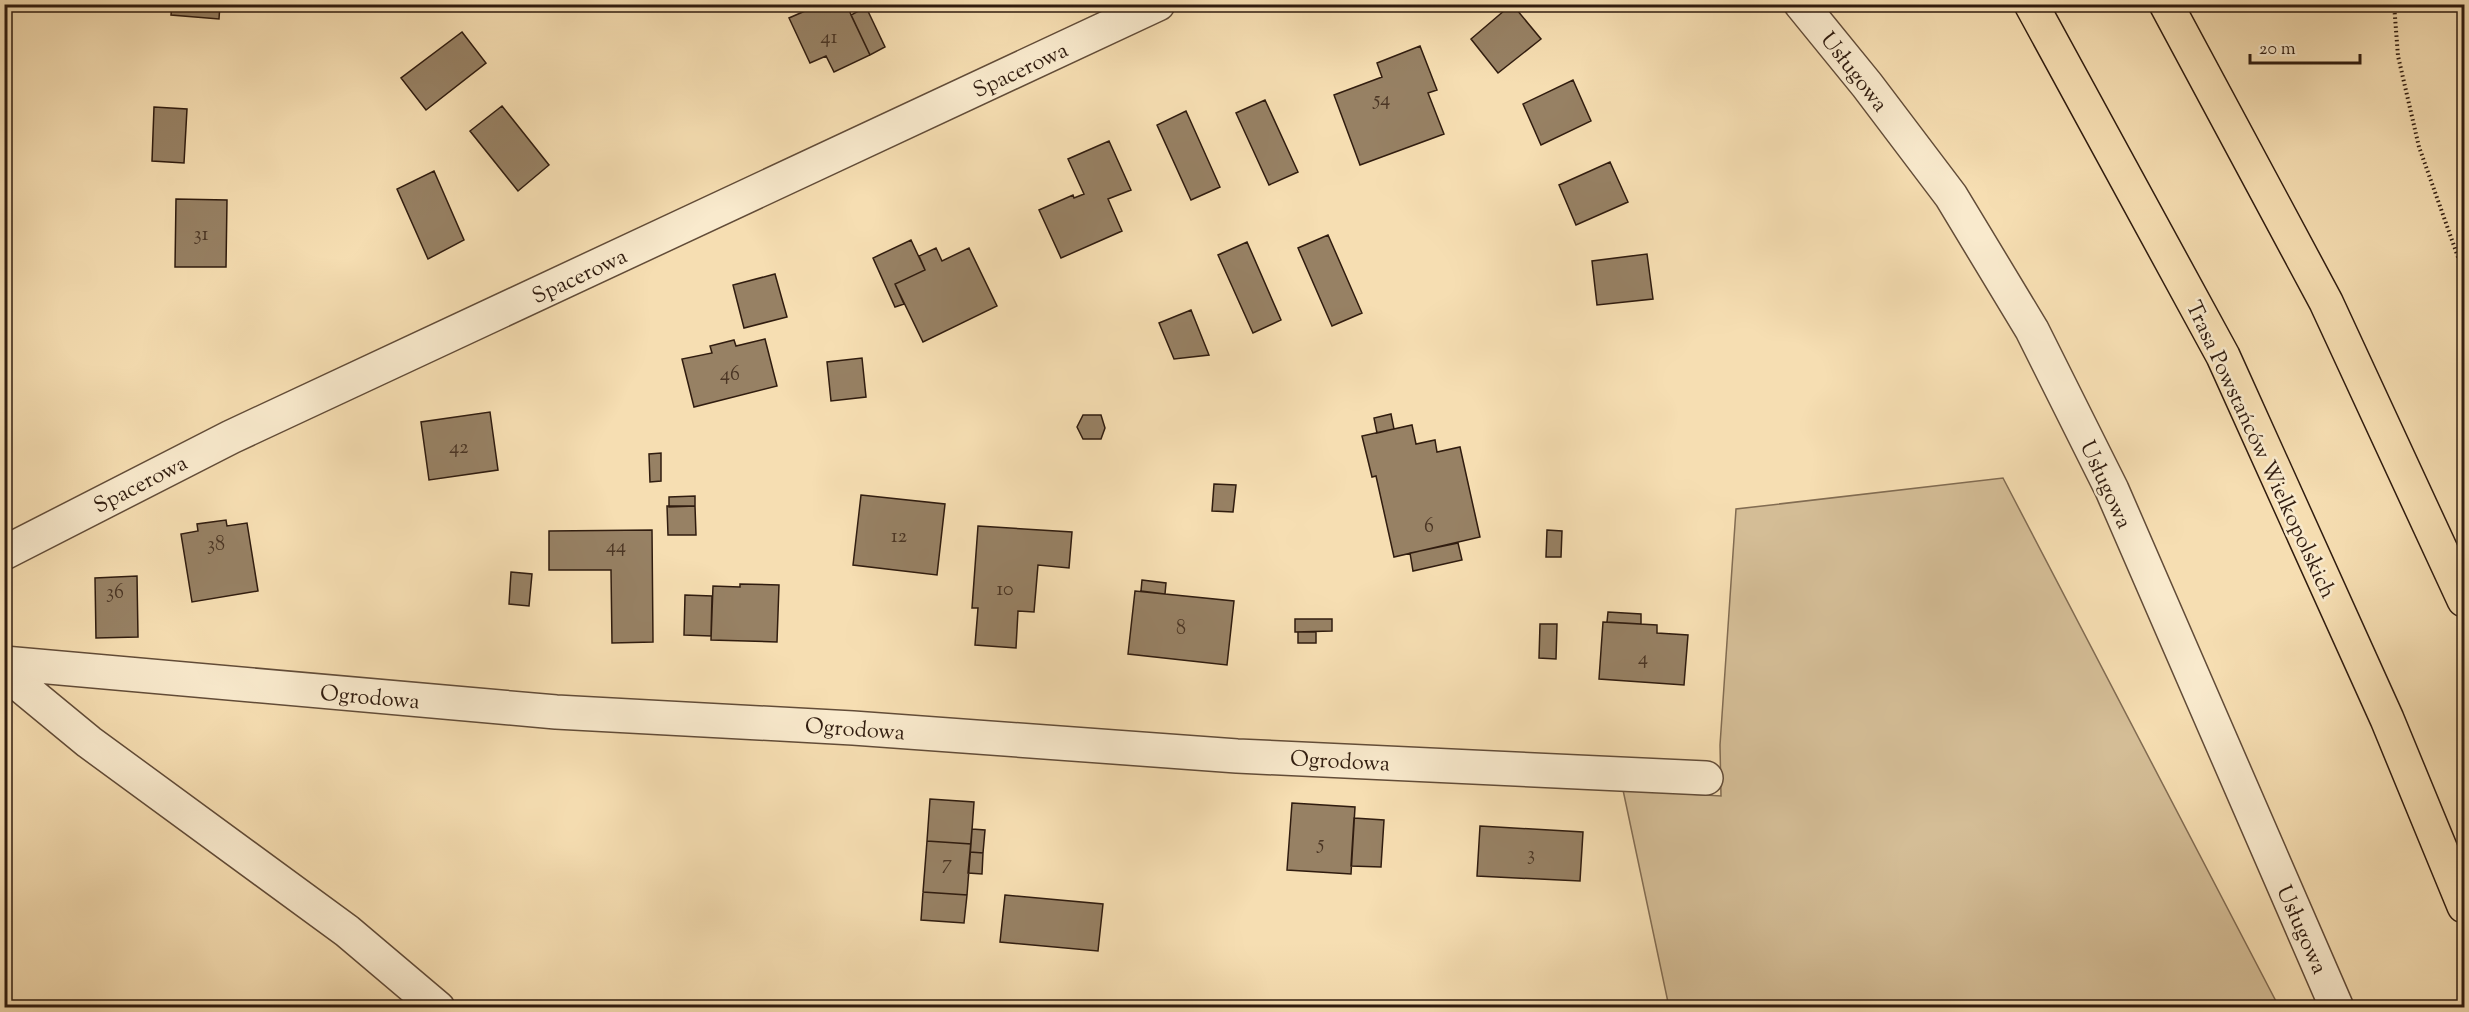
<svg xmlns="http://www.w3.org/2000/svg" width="2469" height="1012" font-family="'Sorts Mill Goudy',serif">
<rect width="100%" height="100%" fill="#f6deb2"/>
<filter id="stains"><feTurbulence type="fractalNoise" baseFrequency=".00333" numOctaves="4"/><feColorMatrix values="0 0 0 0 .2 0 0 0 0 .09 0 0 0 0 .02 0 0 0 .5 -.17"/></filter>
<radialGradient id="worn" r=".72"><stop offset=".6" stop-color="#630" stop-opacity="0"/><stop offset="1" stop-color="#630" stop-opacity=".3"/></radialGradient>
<!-- green -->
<path fill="#d4bd96" stroke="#826c52" stroke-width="1.5" d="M 2003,478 L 2279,1007 L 1669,1007 L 1623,790 L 1721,796 L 1720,745 L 1736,509 Z"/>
<!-- building -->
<path fill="#978164" stroke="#301c0f" stroke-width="1.5" d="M 172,4 L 220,4 L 219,19 L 171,15 Z
M 846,4 L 870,55 L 834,72 L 826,56 L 810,63 L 789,18 L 805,11 L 803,4 Z
M 1512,4 L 1541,39 L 1498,73 L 1471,39 Z
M 866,7 L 885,47 L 870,55 L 851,15 Z
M 462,32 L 486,63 L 426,110 L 401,78 Z
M 1420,46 L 1437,90 L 1428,93 L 1444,134 L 1360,165 L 1334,95 L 1382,77 L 1377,63 Z
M 1573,80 L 1591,121 L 1541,145 L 1523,104 Z
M 1265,100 L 1298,172 L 1269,185 L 1236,113 Z
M 502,106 L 549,165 L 518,191 L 470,131 Z
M 154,107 L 187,109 L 184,163 L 152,161 Z
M 1186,111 L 1220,187 L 1191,200 L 1157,125 Z
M 1109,141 L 1131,190 L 1108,199 L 1122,231 L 1061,258 L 1039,210 L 1073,195 L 1074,198 L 1084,194 L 1068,159 Z
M 1610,162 L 1628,202 L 1576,225 L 1559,185 Z
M 434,171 L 464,240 L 428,259 L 397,189 Z
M 176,199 L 227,200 L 226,267 L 175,267 Z
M 1328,235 L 1362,313 L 1332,326 L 1298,248 Z
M 911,240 L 925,270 L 895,284 L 904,304 L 895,307 L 873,258 Z
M 1247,242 L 1281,320 L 1253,333 L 1218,255 Z
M 936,248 L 942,261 L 969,248 L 997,306 L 923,342 L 895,284 L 925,270 L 919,256 Z
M 1647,254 L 1653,299 L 1597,305 L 1592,261 Z
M 775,274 L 787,317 L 744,328 L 733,285 Z
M 1191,310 L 1209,355 L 1174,359 L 1159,323 Z
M 765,339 L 777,386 L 694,407 L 682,359 L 712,353 L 710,346 L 734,340 L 736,346 Z
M 862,358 L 866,397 L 831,401 L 827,362 Z
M 490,412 L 498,470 L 429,480 L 421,422 Z
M 1391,414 L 1394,429 L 1377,433 L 1374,418 Z
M 1083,415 L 1101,415 L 1105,428 L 1101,439 L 1083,439 L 1077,427 Z
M 1412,425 L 1416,444 L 1435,440 L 1437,452 L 1460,447 L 1480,537 L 1394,557 L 1376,476 L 1372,477 L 1362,436 Z
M 661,453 L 661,481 L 650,482 L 649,454 Z
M 1214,484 L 1236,485 L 1233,512 L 1212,511 Z
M 861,495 L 945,504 L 937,575 L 853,565 Z
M 695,496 L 695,506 L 669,507 L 669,497 Z
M 667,506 L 695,506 L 696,535 L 668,535 Z
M 226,520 L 227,526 L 247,523 L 258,591 L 192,602 L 181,534 L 198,531 L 197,524 Z
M 978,526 L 1072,532 L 1069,568 L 1038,565 L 1034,612 L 1018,611 L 1016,648 L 975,645 L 978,608 L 972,608 Z
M 652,530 L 653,642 L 612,643 L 611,570 L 549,570 L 549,531 Z
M 1547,530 L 1562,531 L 1561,557 L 1546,557 Z
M 1458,543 L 1462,560 L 1413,571 L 1410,553 Z
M 511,572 L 532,574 L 529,606 L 509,604 Z
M 137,576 L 138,637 L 96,638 L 95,578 Z
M 1142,580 L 1166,583 L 1165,594 L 1141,591 Z
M 740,584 L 779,585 L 777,642 L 711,640 L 713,586 L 740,587 Z
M 1135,591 L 1234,601 L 1227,665 L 1128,654 Z
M 685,595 L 712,596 L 711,636 L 684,635 Z
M 1608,612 L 1641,614 L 1641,624 L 1607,622 Z
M 1295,619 L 1332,619 L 1332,631 L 1295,632 Z
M 1603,622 L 1657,625 L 1657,633 L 1688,635 L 1684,685 L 1599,679 Z
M 1540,624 L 1557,624 L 1556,659 L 1539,658 Z
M 1298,632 L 1316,632 L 1316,643 L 1298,643 Z
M 930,799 L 974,802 L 971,844 L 927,841 Z
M 1292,803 L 1355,807 L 1351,874 L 1287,870 Z
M 1354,818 L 1384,820 L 1381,867 L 1351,866 Z
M 1480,826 L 1583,832 L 1580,881 L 1477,876 Z
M 972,829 L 985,830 L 983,853 L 970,852 Z
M 927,841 L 971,844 L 967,895 L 923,892 Z
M 970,852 L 983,853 L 982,874 L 968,873 Z
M 923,892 L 967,895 L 964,923 L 921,920 Z
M 1005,895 L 1103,904 L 1098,951 L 1000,942 Z"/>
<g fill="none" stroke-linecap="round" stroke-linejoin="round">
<!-- minor casing -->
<g stroke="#624c38" stroke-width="36">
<path id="minor" d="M 1801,4 L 1867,85 L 1951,196 L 2032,330 L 2112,490 L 2337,1008
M 4,663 L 556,712 L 853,728 L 1237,756 L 1706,778
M 4,672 L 89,742 L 347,931 L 438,1008"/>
</g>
<!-- tertiary casing -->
<g stroke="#624c38" stroke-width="36">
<path id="tertiary" d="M 4,553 L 231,437 L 1158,4"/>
</g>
<!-- motorway casing -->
<g stroke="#301c0f" stroke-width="36">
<path id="motorway" d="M 2031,4 L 2223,356 L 2387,719 L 2464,906
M 2166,4 L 2326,302 L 2464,600"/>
</g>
<!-- path -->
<path stroke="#301c0f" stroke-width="4" stroke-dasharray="1.5 3" stroke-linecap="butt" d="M 2394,4 L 2398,56 L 2419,147 L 2464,274"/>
<!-- minor -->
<use href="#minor" stroke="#f9eacd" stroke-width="33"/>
<!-- tertiary -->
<use href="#tertiary" stroke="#f9eacd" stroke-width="33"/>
<!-- motorway -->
<use href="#motorway" stroke="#f6deb2" stroke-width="33"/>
</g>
<g text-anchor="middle" stroke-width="5" stroke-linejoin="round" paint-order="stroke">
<!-- number labels -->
<g font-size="20" fill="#4a3524">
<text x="829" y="43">41</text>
<text x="1382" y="105">54</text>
<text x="201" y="240">31</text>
<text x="730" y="380">46</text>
<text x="459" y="453">42</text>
<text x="1429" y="532">6</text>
<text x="899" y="542">12</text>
<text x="216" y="550">38</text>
<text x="616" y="552">44</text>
<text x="1005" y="595">10</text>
<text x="115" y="598">36</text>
<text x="1181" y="634">8</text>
<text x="1643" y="664">4</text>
<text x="1321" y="849">5</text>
<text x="1531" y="860">3</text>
<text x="947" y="869">7</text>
</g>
<!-- street labels -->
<g font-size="22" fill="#301c0f" stroke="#f9eacd">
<text transform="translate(1020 69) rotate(-25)" y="8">Spacerowa</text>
<text transform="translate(1855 71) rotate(52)" y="8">Usługowa</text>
<text transform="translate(579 275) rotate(-25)" y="8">Spacerowa</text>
<text transform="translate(2262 449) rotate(65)" y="8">Trasa Powstańców Wielkopolskich</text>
<text transform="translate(140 483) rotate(-27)" y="8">Spacerowa</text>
<text transform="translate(2107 484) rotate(65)" y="8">Usługowa</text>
<text transform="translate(370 696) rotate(5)" y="8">Ogrodowa</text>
<text transform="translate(855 728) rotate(4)" y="8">Ogrodowa</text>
<text transform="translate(1340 760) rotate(3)" y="8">Ogrodowa</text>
<text transform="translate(2303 929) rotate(66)" y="8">Usługowa</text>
</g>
</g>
<!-- margin -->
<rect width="2469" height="1012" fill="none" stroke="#f6deb2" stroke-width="24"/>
<rect x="6" y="6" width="2457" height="1000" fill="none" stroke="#301c0f" stroke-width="3"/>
<rect x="12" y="12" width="2445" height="988" fill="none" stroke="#301c0f" stroke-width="1.5"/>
<!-- scale -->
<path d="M2250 54v9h110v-9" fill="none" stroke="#301c0f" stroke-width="3"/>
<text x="2259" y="54" font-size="18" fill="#301c0f" stroke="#f9eacd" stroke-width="4.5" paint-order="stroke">20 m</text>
<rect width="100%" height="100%" filter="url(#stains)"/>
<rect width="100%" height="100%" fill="url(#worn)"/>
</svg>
